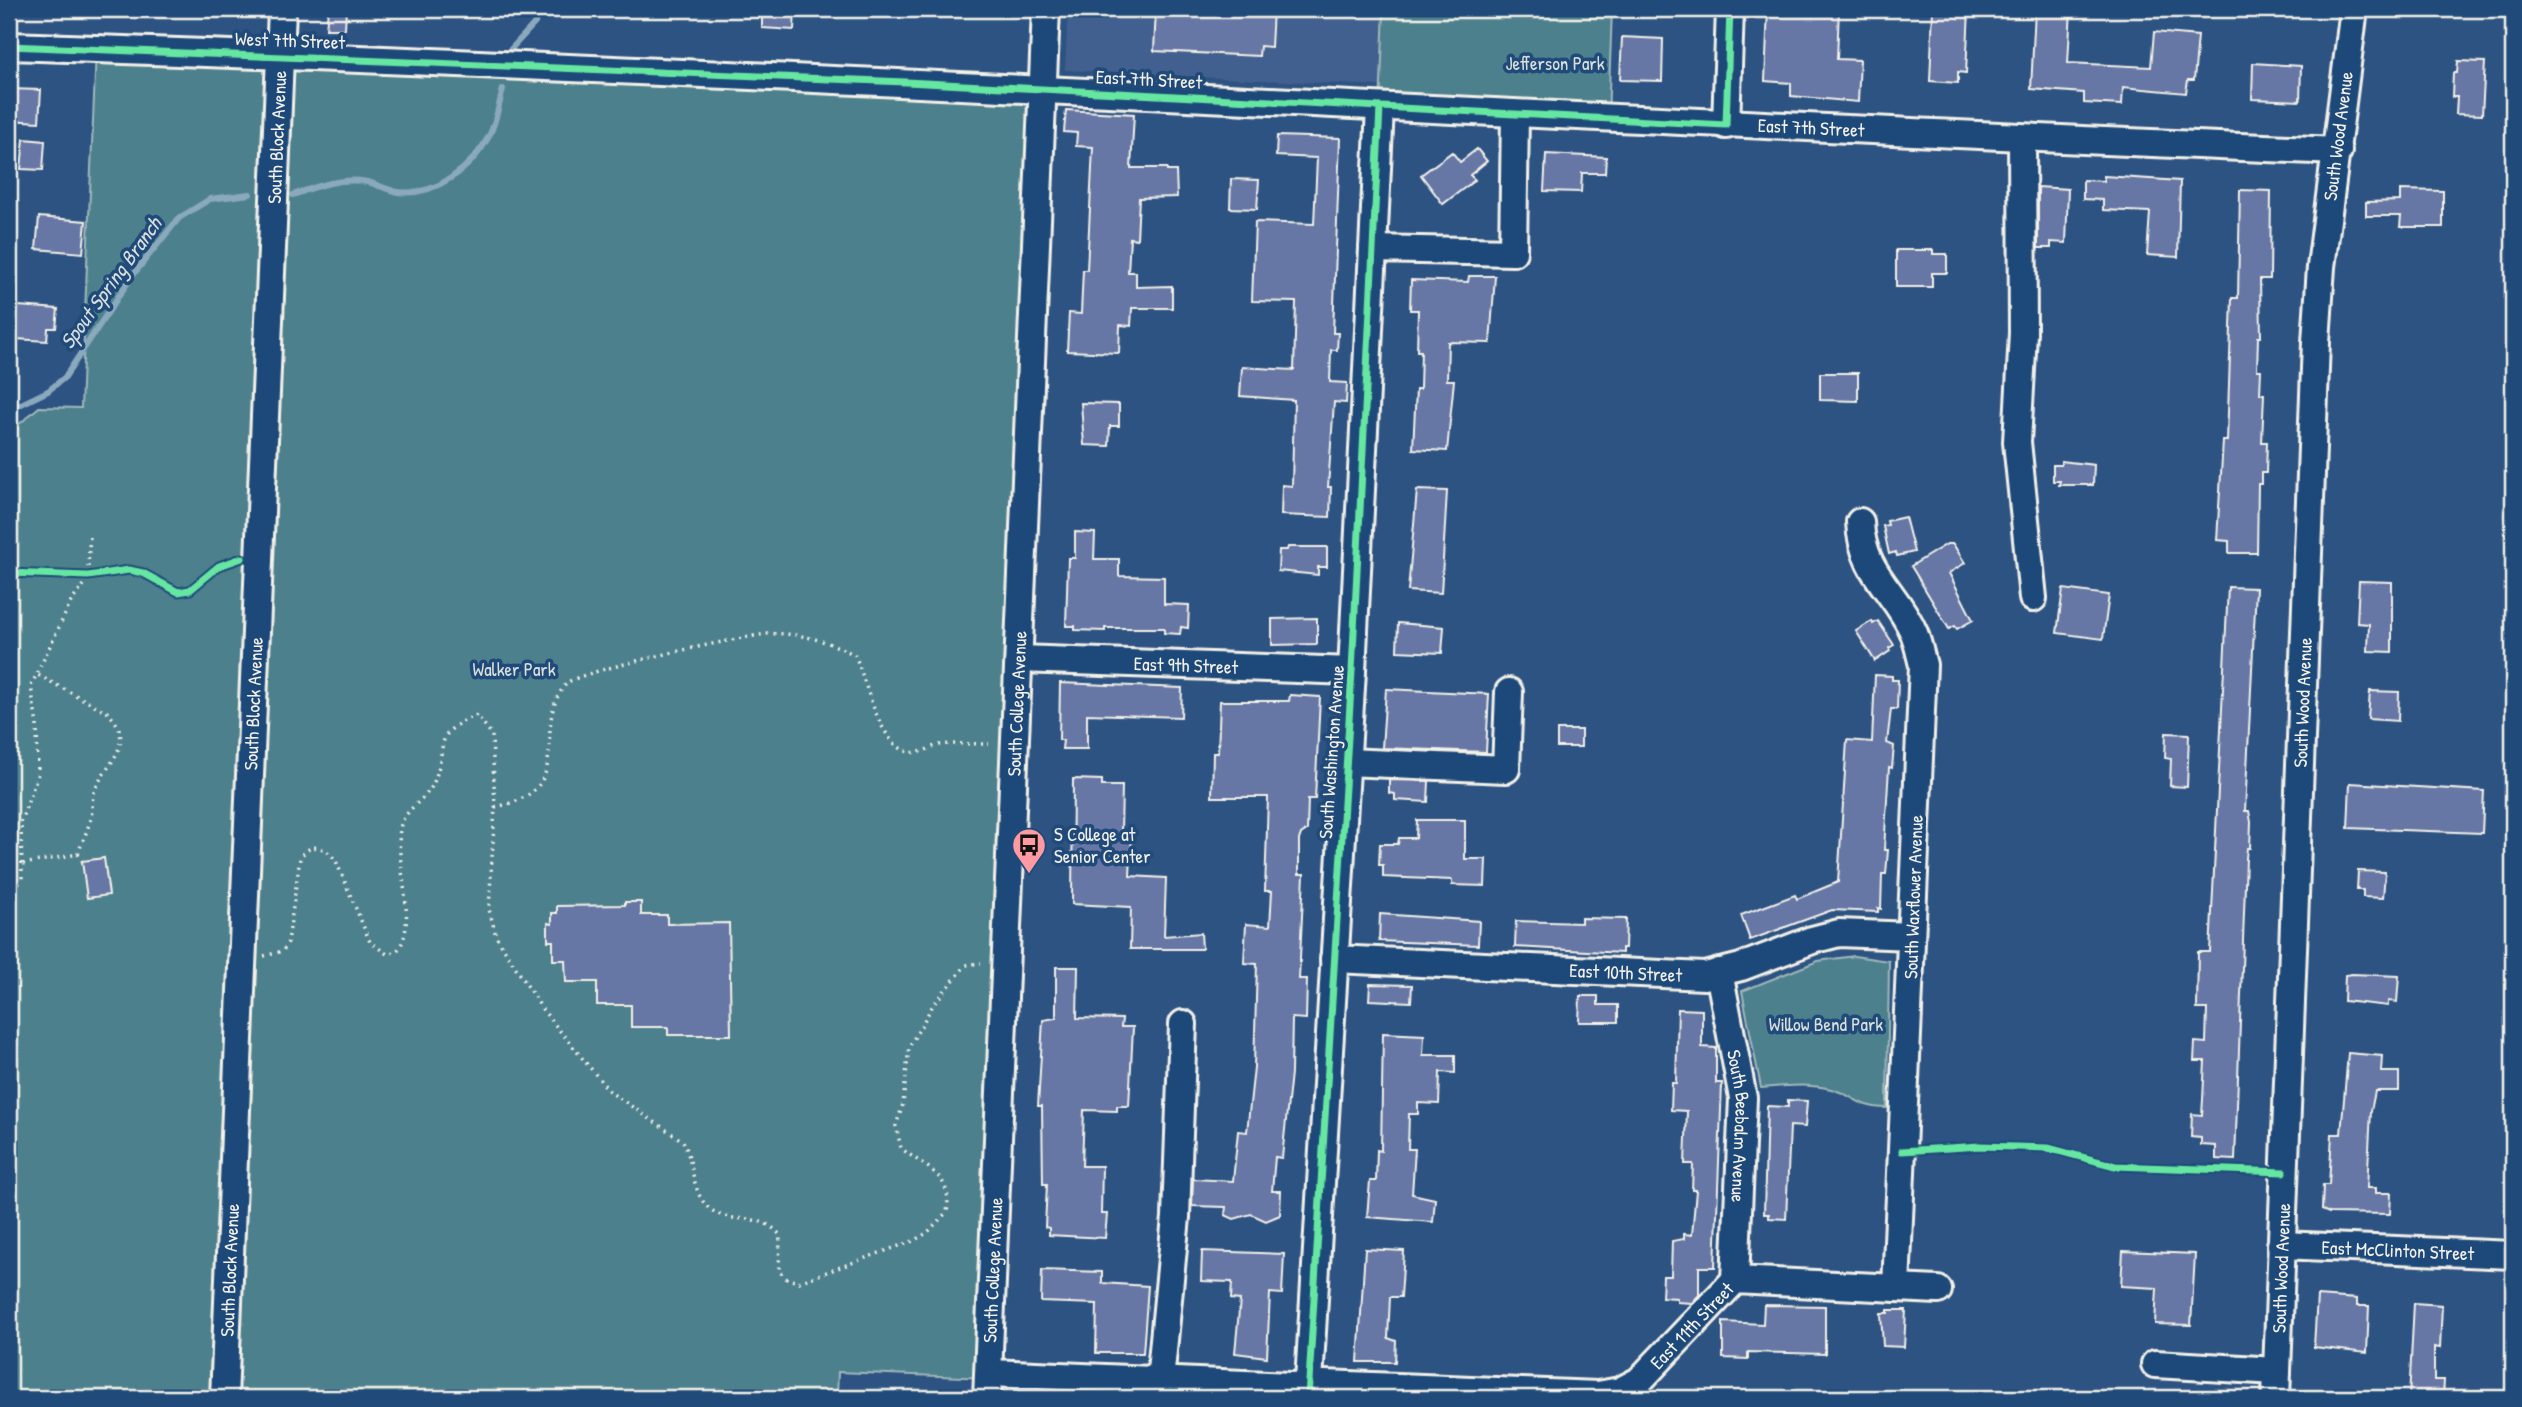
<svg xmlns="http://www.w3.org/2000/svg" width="2522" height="1407" font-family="'Patrick Hand',sans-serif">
<rect width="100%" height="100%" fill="#2d5383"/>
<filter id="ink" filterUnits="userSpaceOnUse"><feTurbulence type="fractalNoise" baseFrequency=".0143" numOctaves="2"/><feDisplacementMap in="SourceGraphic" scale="14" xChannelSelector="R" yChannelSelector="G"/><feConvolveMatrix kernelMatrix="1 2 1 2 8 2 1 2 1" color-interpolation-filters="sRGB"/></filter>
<g filter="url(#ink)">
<!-- built -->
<path fill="#42618f" d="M 1068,9 L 1384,9 L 1381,86 L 1065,70 Z"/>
<!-- green -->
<path fill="#4d808d" stroke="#a0b8ba" stroke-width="2" d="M 1384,9 L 1612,9 L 1608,119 L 1380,108 Z
M 96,49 L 1042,89 L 988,1378 L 838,1372 L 837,1398 L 9,1398 L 9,433 L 39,407 L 81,408 Z
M 1854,956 L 1889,961 L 1887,1108 C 1857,1108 1855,1095 1831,1089 C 1808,1083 1784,1086 1761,1088 L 1742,991 L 1818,961 Z"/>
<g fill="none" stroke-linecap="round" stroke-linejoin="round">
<!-- stream -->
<path stroke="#8aa9bd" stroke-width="6" d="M 511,49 L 535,23 L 538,9
M 293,195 C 317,186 340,177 367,182 C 377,184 387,190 398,192 C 435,197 472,168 489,136 C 496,123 499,104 503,89
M 9,410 L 48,391 L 65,377 L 132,276 L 179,218 L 210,199 L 250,194"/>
</g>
<!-- building -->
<path fill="#6676a5" stroke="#f4f1e8" stroke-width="2" d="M 328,9 L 346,9 L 345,29 L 326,29 Z
M 762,9 L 795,9 L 794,30 L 762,28 Z
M 1156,9 L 1273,9 L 1271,47 L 1260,46 L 1259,56 L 1154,51 Z
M 1768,9 L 1839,9 L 1837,59 L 1860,60 L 1858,102 L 1791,96 L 1791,83 L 1765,81 Z
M 1933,9 L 1969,9 L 1966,73 L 1958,72 L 1958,83 L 1930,81 Z
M 2035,9 L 2071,9 L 2068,63 L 2151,67 L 2154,32 L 2198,36 L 2194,80 L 2188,80 L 2186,93 L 2123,87 L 2122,105 L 2084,103 L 2084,93 L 2031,89 Z
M 1622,37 L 1663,39 L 1662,81 L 1620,80 Z
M 2458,61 L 2485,62 L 2482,115 L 2456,114 L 2457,97 L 2452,97 L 2453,73 L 2457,73 Z
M 2253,63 L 2301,66 L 2300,101 L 2252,99 Z
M 9,89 L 41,90 L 39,122 L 9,120 Z
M 1066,110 L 1134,114 L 1131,168 L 1167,168 L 1167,171 L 1176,171 L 1177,197 L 1139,198 L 1137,239 L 1130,238 L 1128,272 L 1136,272 L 1136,287 L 1172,286 L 1172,308 L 1132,308 L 1131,326 L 1120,325 L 1119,353 L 1067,351 L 1069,313 L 1081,314 L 1083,270 L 1087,270 L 1093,147 L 1076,146 L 1077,133 L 1064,132 Z
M 1277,136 L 1340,138 L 1333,333 L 1338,333 L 1337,350 L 1331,350 L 1330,382 L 1347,383 L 1346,403 L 1334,402 L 1328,487 L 1331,487 L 1330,517 L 1281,515 L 1282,485 L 1292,486 L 1294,400 L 1240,396 L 1242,367 L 1294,370 L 1296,302 L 1252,301 L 1255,222 L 1314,224 L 1317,158 L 1276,156 Z
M 24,139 L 45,141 L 43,170 L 21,169 Z
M 1477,149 L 1487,161 L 1470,175 L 1475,180 L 1443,204 L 1421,175 L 1452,152 L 1460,162 Z
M 1546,154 L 1606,157 L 1605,173 L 1582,173 L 1581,192 L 1544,191 Z
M 2104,176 L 2180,181 L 2178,257 L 2147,255 L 2150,212 L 2103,210 L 2103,200 L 2083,199 L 2083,180 L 2104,181 Z
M 1231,179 L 1259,180 L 1257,209 L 1230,208 Z
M 2038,187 L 2068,189 L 2066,243 L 2051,242 L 2051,248 L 2038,248 Z
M 2240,190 L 2271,191 L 2270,279 L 2260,279 L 2261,337 L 2258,337 L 2257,370 L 2261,370 L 2260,394 L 2264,394 L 2262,442 L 2267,442 L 2266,473 L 2261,473 L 2261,484 L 2258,484 L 2257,553 L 2229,553 L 2229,541 L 2217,540 L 2223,441 L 2227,441 L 2232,298 L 2238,298 Z
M 2400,190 L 2443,191 L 2443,227 L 2400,227 L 2401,216 L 2366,216 L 2366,202 L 2400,201 Z
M 39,217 L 86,221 L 83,253 L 36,249 Z
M 1896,250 L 1933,250 L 1933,254 L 1947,254 L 1947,273 L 1932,273 L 1932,287 L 1896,287 Z
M 1469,276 L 1495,276 L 1490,343 L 1448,342 L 1447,380 L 1454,380 L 1447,451 L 1413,449 L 1416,389 L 1420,389 L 1421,351 L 1417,351 L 1418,310 L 1410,310 L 1411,280 L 1468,282 Z
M 18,306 L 58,309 L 56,328 L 48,328 L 47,341 L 16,339 Z
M 1820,373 L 1858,373 L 1858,401 L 1820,400 Z
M 1081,403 L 1119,404 L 1119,426 L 1110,426 L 1109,446 L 1084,445 Z
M 2061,461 L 2094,465 L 2093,485 L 2059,485 L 2060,481 L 2053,481 L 2053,465 L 2061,465 Z
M 1417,490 L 1447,491 L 1441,593 L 1408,591 Z
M 1905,517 L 1914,552 L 1897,556 L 1896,552 L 1889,554 L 1883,526 L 1888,525 L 1887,521 Z
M 1075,532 L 1095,533 L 1094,559 L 1119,559 L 1119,576 L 1164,577 L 1164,604 L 1189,605 L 1188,628 L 1181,627 L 1180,634 L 1164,633 L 1164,628 L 1105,628 L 1105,631 L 1075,630 L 1075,626 L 1066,626 L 1068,558 L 1075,558 Z
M 1947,544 L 1953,544 L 1965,563 L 1949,573 L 1973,620 L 1957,629 L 1955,626 L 1949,629 L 1911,566 Z
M 1288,547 L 1327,547 L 1327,567 L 1318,567 L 1318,575 L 1278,571 L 1279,550 L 1287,550 Z
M 2359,581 L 2392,582 L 2392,652 L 2368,651 L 2369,624 L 2357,623 Z
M 2228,587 L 2256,588 L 2245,811 L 2249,811 L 2251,822 L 2250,848 L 2247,848 L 2246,858 L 2235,1160 L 2216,1159 L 2216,1146 L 2201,1145 L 2201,1138 L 2191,1137 L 2192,1114 L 2202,1115 L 2203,1099 L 2205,1061 L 2194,1061 L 2195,1042 L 2206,1043 L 2207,1009 L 2197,1009 L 2198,952 L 2210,952 Z
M 2063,589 L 2109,595 L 2103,639 L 2057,633 Z
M 1317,618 L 1317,644 L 1272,645 L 1272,619 Z
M 1872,621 L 1873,624 L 1878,621 L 1894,645 L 1889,648 L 1890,651 L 1875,661 L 1856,631 Z
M 1398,623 L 1444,627 L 1442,653 L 1397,651 Z
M 1875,675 L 1892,676 L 1892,680 L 1898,680 L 1897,709 L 1891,709 L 1887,743 L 1894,746 L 1892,768 L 1889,767 L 1884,850 L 1888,850 L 1886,874 L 1882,874 L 1881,909 L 1878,908 L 1878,912 L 1832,910 L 1750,940 L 1741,915 L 1795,895 L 1797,899 L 1838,882 L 1847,740 L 1872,742 Z
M 1060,683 L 1182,688 L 1181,717 L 1087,714 L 1087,749 L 1062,749 L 1063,740 L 1059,740 Z
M 1386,689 L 1489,694 L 1486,752 L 1382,748 Z
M 2370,691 L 2399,692 L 2398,721 L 2368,719 Z
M 1290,695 L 1320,697 L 1315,799 L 1308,799 L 1307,830 L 1301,834 L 1299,840 L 1299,874 L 1304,874 L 1299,979 L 1307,979 L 1306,1019 L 1292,1018 L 1291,1073 L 1282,1158 L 1275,1157 L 1272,1191 L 1281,1191 L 1280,1215 L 1266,1221 L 1251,1214 L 1234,1219 L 1225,1215 L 1226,1207 L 1192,1206 L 1193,1179 L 1233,1181 L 1238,1131 L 1247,1132 L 1254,1067 L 1257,964 L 1244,963 L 1246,924 L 1270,926 L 1272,891 L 1265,891 L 1268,797 L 1212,797 L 1213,753 L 1218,753 L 1220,701 L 1289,701 Z
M 1557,730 L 1581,730 L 1581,747 L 1557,747 Z
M 2166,733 L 2189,734 L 2187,787 L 2170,786 L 2171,759 L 2165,758 Z
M 1073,779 L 1102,780 L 1102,786 L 1122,786 L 1121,833 L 1132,834 L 1130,876 L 1166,878 L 1164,936 L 1201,933 L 1202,949 L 1130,949 L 1131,907 L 1072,904 Z
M 1389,780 L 1429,781 L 1428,802 L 1395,800 L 1395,794 L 1389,793 Z
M 2350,783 L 2484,791 L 2482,833 L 2348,828 Z
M 1417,820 L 1465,820 L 1465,859 L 1486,859 L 1485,886 L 1452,885 L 1452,880 L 1383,877 L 1383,865 L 1379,865 L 1380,844 L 1398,844 L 1399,838 L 1416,838 Z
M 104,858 L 109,895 L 87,898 L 82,861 Z
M 2358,871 L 2385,872 L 2383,898 L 2363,897 L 2363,890 L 2357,890 Z
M 625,902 L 641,902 L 641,915 L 667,915 L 667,924 L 729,923 L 731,1035 L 668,1035 L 668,1027 L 631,1027 L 631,1005 L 597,1005 L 597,982 L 566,982 L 565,960 L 553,960 L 553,941 L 548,941 L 548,923 L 552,924 L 552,913 L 557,913 L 557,906 L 625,905 Z
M 1380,914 L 1479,921 L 1478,945 L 1379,941 Z
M 1581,918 L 1626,919 L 1625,948 L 1622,948 L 1622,953 L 1515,947 L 1516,921 L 1581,923 Z
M 1056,967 L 1078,967 L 1077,1018 L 1122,1019 L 1121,1027 L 1133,1027 L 1129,1106 L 1117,1106 L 1117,1111 L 1084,1110 L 1082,1166 L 1102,1166 L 1101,1214 L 1107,1214 L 1105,1238 L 1049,1235 L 1049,1228 L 1045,1227 L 1047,1184 L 1043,1184 L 1042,1106 L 1038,1106 L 1043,1020 L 1056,1018 Z
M 2352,974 L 2399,976 L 2397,1002 L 2388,1001 L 2388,1006 L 2344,1001 L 2345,975 Z
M 1370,984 L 1412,985 L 1411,1002 L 1369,1000 Z
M 1580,996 L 1598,996 L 1598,1005 L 1618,1005 L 1618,1022 L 1579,1022 Z
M 1678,1009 L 1702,1010 L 1702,1047 L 1716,1048 L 1716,1083 L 1722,1083 L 1715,1267 L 1699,1267 L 1699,1295 L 1692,1303 L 1677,1302 L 1677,1298 L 1662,1297 L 1663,1276 L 1671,1276 L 1672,1241 L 1684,1239 L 1684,1234 L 1692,1235 L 1696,1190 L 1692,1190 L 1693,1164 L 1685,1164 L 1687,1111 L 1671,1110 L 1672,1083 L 1676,1083 Z
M 1383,1033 L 1424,1035 L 1423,1055 L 1455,1055 L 1455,1073 L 1440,1072 L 1439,1104 L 1418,1103 L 1418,1114 L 1409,1114 L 1408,1149 L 1415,1149 L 1412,1194 L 1435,1199 L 1433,1222 L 1367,1217 L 1370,1181 L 1376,1181 L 1377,1150 L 1381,1151 Z
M 2348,1053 L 2382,1056 L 2381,1072 L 2399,1072 L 2399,1091 L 2375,1091 L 2371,1111 L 2367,1188 L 2376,1188 L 2376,1193 L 2391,1193 L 2390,1214 L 2329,1213 L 2322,1210 L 2323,1185 L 2329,1185 L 2332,1134 L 2341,1134 Z
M 1788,1100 L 1807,1101 L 1805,1127 L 1790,1126 L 1786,1219 L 1769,1218 L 1769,1214 L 1764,1214 L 1767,1106 L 1788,1107 Z
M 1365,1249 L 1404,1251 L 1401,1297 L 1390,1297 L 1388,1338 L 1396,1341 L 1395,1362 L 1358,1362 Z
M 1202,1251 L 1284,1254 L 1282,1294 L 1270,1293 L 1267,1357 L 1235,1353 L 1240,1300 L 1231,1299 L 1232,1282 L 1201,1281 Z
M 2123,1251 L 2195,1254 L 2191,1325 L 2155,1324 L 2157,1288 L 2121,1286 Z
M 1042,1270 L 1102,1272 L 1102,1283 L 1148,1286 L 1143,1353 L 1096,1353 L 1097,1304 L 1041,1302 Z
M 2317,1296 L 2357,1299 L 2357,1306 L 2369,1306 L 2367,1353 L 2314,1347 Z
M 2414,1303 L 2442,1305 L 2440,1348 L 2434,1347 L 2434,1380 L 2444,1380 L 2443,1398 L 2409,1398 Z
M 1764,1305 L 1825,1306 L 1825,1354 L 1748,1352 L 1748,1359 L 1723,1358 L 1723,1322 L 1763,1324 Z
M 1888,1310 L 1906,1310 L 1904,1347 L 1883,1346 L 1881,1313 L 1888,1313 Z"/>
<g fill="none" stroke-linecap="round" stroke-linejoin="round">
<!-- minor casing -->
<g stroke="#f4f1e8" stroke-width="32">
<g id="minor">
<path id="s1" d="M 9,46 C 786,72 1561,119 2338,151"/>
<path d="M 1726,125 L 1730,9"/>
<path d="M 2022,138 L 2023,333 L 2017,442 L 2033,598"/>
<path d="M 1373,249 L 1513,252 L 1515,114"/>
<path d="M 1860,522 C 1862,574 1896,591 1914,633 C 1918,643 1920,654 1923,665 L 1896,1288"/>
<path id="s2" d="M 1020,659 L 1352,671"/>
<path d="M 1346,762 L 1506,769 L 1509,692"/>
<path id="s3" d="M 1334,959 L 1705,976 L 1741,967 L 1812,940 L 1839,933 L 1911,936"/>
<path id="s4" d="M 1719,972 L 1743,1098 L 1735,1280"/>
<path id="s5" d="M 2281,1245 L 2513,1255"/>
<path d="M 2155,1364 L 2277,1371"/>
<path id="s6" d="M 989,1373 L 1291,1386 L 1324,1384 L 1598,1395 L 1620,1391 L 1639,1381 L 1735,1280 L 1938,1290"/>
<path d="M 1160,1381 L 1176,1217 L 1183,1024"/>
<path id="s7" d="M 224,1398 L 282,9"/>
<path id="s8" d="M 987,1398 L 1046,9"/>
<path d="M 1308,1398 L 1352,671 L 1380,108"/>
<path id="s9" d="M 2276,1398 L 2316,342 L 2321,267 L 2354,9"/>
</g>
</g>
<!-- path -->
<path stroke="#f4f1e8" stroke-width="3.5" stroke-dasharray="2 5" stroke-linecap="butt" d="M 495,807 C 582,790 527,728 567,683 C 579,671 743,636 768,634 C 798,632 829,641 855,655 C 867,682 881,759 919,752 C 926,751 932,746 940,745 C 956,743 972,744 989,744
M 78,854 L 82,861
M 23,864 L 78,854 C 82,842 88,830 91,817 C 93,808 91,798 95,790 C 106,763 139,743 107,712 L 34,673
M 9,903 L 22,877 L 21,821 L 38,774 L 37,725 L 31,686 L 71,602 L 87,581 L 90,533
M 264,956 L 283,951 L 288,942 L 300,858 C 311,841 325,846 336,861 L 370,942 L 387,954 L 397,951 C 419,925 395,864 400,829 C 403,809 427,800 434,782 C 449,744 430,734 477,715 L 492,735 L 495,807 L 489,909 L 496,936 L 542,1009 L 610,1092 L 683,1141 C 694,1161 691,1193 709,1208 C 731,1227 758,1209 780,1235 L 779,1271 L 787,1279 L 799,1282 L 913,1241 L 927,1233 L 947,1212 C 953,1174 926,1169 901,1148 L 896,1126 L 903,1104 L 909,1047 L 933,1005 L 966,965 L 981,963"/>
<!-- minor -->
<use href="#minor" stroke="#1f4a7a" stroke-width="26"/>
<!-- cycleway casing -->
<g stroke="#1f4a7a" stroke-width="11">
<path id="cycleway" d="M 9,46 L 906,82 L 1726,125 L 1730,9
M 9,573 L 88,576 L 129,570 L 143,573 L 178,592 L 190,590 L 219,566 L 242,558
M 1902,1151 L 1980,1146 L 2048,1148 L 2115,1166 L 2284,1172
M 1308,1398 L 1352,671 L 1380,108"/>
</g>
<!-- cycleway -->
<use href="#cycleway" stroke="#66e7a1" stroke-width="7"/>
</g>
</g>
<!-- icons -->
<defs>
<g id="bus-pin" transform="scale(1.75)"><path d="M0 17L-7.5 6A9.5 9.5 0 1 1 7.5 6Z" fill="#ff9aa2" stroke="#1f4a7a"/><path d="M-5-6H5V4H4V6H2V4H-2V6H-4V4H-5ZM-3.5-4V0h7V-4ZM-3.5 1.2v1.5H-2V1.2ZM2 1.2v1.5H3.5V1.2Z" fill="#111"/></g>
</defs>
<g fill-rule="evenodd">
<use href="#bus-pin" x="1029" y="845"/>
</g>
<g text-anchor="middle" stroke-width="7" stroke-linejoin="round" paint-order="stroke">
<!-- street labels -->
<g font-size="19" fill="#f4f1e8" stroke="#1f4a7a">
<text transform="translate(290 40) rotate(2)" y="7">West 7th Street</text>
<text transform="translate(1149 79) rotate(3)" y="7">East 7th Street</text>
<text dy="7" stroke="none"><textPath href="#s1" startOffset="1804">East 7th Street</textPath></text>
<text dy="7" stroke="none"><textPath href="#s7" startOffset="1262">South Block Avenue</textPath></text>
<text dy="7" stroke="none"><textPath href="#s9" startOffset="1264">South Wood Avenue</textPath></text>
<text dy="7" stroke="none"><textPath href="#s2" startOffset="166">East 9th Street</textPath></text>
<text dy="7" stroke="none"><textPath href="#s9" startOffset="696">South Wood Avenue</textPath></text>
<text dy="7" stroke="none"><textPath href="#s7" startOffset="695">South Block Avenue</textPath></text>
<text dy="7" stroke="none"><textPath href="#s8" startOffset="695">South College Avenue</textPath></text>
<text transform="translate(1331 752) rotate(-86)" y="7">South Washington Avenue</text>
<text transform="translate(1913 897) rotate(-88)" y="7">South Waxflower Avenue</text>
<text dy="7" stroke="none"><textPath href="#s3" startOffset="292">East 10th Street</textPath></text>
<text dy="7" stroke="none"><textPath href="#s4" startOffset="156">South Beebalm Avenue</textPath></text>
<text dy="7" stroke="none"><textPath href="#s5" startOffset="117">East McClinton Street</textPath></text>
<text dy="7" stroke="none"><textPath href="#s9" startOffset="130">South Wood Avenue</textPath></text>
<text dy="7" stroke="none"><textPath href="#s7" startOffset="128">South Block Avenue</textPath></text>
<text dy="7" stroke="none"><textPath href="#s8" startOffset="128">South College Avenue</textPath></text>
<text dy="7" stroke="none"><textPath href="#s6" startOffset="730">East 11th Street</textPath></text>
</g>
<!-- park labels -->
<g font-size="19" fill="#dbe0da" stroke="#1f4a7a">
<text x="1555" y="70">Jefferson Park</text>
<text x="514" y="676">Walker Park</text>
<text x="1826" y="1031">Willow Bend Park</text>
</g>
<!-- poi labels -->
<g font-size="19" fill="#f4f1e8" stroke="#1f4a7a" text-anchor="start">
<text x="1054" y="841">S College at<tspan x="1054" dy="22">Senior Center</tspan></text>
</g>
<!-- water labels -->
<g font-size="21" font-style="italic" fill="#d9dfdd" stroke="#1f4a7a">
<text transform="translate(111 283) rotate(-54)" y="7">Spout Spring Branch</text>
</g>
</g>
<!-- margin -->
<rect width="2522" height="1407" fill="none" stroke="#1f4a7a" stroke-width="35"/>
<rect x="18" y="18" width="2487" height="1372" fill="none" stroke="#f4f1e8" stroke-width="2.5" filter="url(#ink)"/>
</svg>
